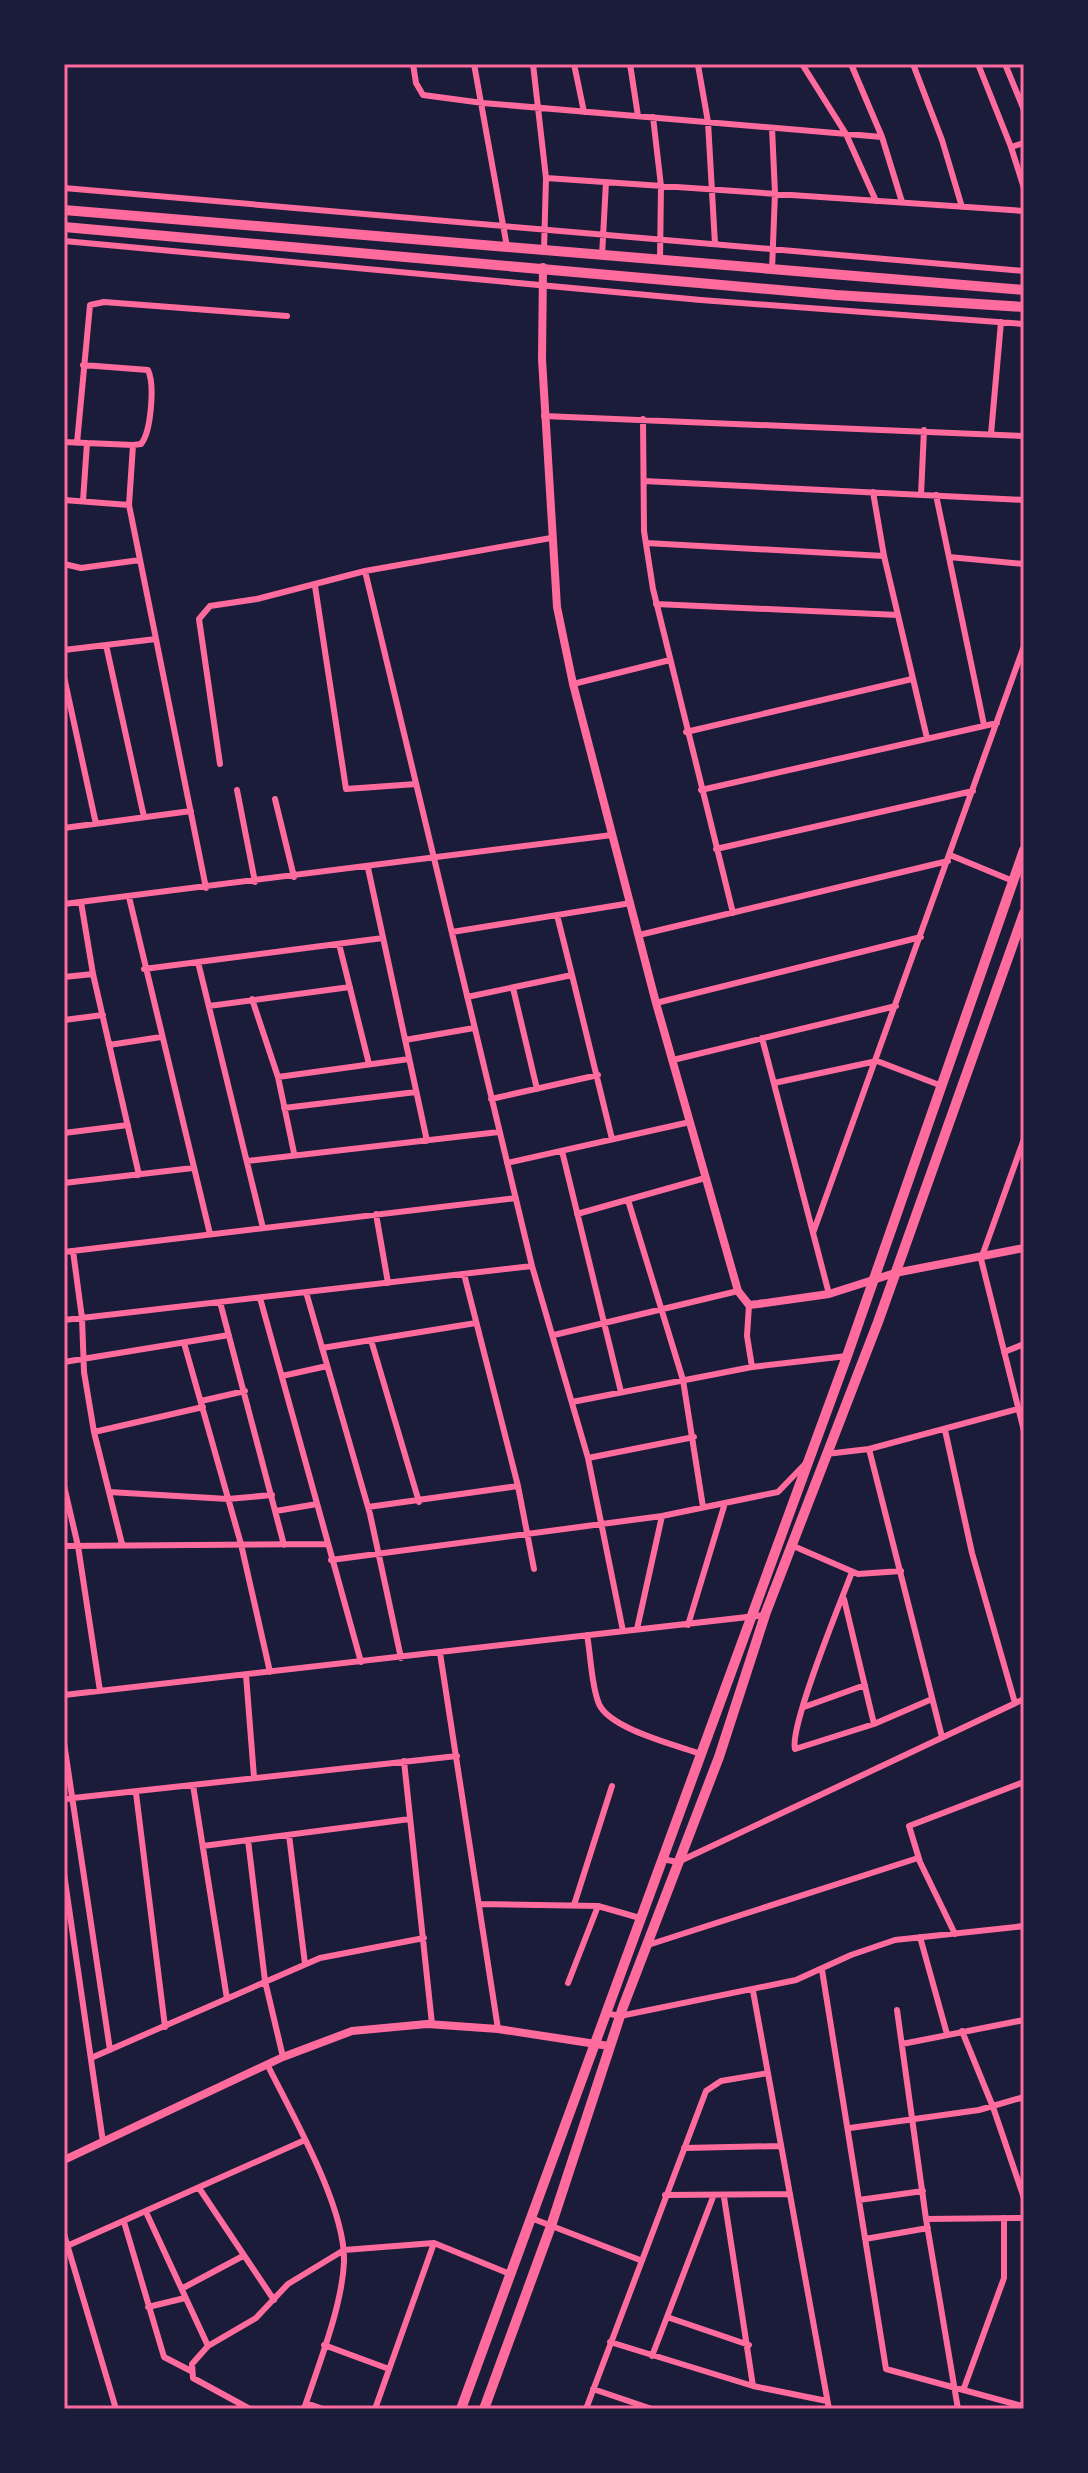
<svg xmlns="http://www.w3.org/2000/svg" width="1088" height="2473" font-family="'DejaVu Sans',sans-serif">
<rect width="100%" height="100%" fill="#1b1b3a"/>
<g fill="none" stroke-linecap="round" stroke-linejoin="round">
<!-- minor -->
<path stroke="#ff6b9d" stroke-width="6" d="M 413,64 L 416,83 L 423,95 L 483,103 L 882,137
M 474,64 L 507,247
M 533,64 L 546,178 L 544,250
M 574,64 L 584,112
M 630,64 L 638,116
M 802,64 L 846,134 L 876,201
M 851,64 L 882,137 L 902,202
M 913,64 L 942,140 L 962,207
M 978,64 L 1011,147
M 1005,64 L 1024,110
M 698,65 L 708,122 L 715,244
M 653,117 L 661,186 L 660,261
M 1024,143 L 1011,147 L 1024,188
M 546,178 L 1024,211
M 64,188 L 1024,271
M 64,241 L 701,300 L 1024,324
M 602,256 L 606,182
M 772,270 L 775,193 L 772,128
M 544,416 L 1024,436
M 643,419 L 644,531 L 653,589 L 733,913
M 991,434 L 1001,322
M 64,442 L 133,445 L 141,444 C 151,432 155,385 148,370 L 83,365
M 77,443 L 90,305 L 104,302 L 287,316
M 133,445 L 129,505 L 156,639
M 644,481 L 1024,500
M 873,492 L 884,556 L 927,738
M 921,495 L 924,430
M 936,495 L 984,725
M 64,500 L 129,505
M 83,501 L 87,443
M 646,543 L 884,556
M 949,557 L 1024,564
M 64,564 L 81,568 L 140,560
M 365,571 L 532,1266 L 588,1458 L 623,1631
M 315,586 L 346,789 L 416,784
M 656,604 L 898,615
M 106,645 L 144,817
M 64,650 L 156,639 L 206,888
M 64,677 L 96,824
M 573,684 L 670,660
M 686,732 L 912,679
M 220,764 L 199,619 L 210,606 L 257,599 L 365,571 L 551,538
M 237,790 L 255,882
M 701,790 L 997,723
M 275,799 L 294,877
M 64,828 L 191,811
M 716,849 L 973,791
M 950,855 L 1013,881
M 368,868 L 427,1141
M 129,897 L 210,1234
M 81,902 L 93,974 L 139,1175
M 64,904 L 612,835
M 557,915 L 572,975
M 452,932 L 631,903
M 639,935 L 948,861
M 339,944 L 369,1064
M 198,962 L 263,1228
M 144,969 L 383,938
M 64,977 L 93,974
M 513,988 L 537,1089
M 467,997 L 572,975 L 612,1139
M 252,999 L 278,1077 L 294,1153
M 656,1003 L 921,937
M 209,1006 L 350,987
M 64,1020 L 103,1015
M 762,1038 L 829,1294
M 405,1040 L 474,1028
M 109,1045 L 161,1037
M 673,1060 L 896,1006
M 278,1077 L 409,1059
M 774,1083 L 877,1061 L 942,1086
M 491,1099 L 598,1075
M 284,1108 L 416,1092
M 64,1133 L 128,1125
M 1024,1139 L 981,1259 L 1024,1431
M 562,1151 L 621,1392
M 247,1161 L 499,1132
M 507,1163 L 690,1122
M 64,1183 L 193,1168
M 628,1200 L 683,1380 L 703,1507
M 376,1214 L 388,1283
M 577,1214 L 705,1178
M 813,1233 L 1024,646
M 73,1251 L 82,1318 L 84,1372 L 94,1432 L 122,1544
M 64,1252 L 516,1198
M 464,1274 L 518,1486 L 534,1569
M 306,1292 L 370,1514 L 401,1658
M 260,1298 L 361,1662
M 220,1302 L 284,1545
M 749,1305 L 747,1336 L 752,1367
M 64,1320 L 532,1266
M 554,1335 L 738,1291
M 371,1340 L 419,1502
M 184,1343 L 241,1544 L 270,1672
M 322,1348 L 476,1323
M 1004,1352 L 1024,1344
M 64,1362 L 229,1335
M 282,1376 L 327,1366
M 201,1401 L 245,1391
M 572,1402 L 752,1367 L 847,1356
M 945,1430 L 972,1553 L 1015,1703
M 94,1432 L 203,1407
M 869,1449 L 942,1737
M 826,1454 L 869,1449 L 1018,1409
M 588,1458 L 694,1437
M 64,1486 L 78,1546 L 100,1691
M 109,1492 L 228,1499 L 272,1495
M 368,1507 L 518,1486
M 276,1511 L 317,1504
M 791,1545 L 858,1574 L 901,1571
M 64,1546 L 327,1544
M 331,1560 L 662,1516 L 778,1492 L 806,1463
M 852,1572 C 841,1601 789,1727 795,1749 L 874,1724 L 932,1699
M 844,1599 L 874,1724
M 688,1625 L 725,1503
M 637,1629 L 662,1516
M 587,1635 C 591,1656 591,1685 599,1704 C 610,1729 676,1745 701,1754
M 440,1653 L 498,2029
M 246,1675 L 254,1777
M 64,1695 L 765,1615
M 804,1707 L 865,1685
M 64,1743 L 110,2050
M 404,1761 L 432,2024
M 193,1785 L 227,1999
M 136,1793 L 165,2027
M 64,1799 L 457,1756
M 289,1835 L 305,1964
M 248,1840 L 265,1981 L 283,2057
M 203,1846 L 410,1819
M 662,1859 L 678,1862 L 1024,1699
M 64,1874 L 103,2142
M 479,1904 L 598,1906 L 640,1918
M 574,1905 L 612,1786
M 955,1934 L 920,1862 L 909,1826 L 1024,1782
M 920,1937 L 947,2034
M 648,1945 L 918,1858
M 822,1970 L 886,2369 L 1022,2406 L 1024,2401
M 568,1983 L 598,1906
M 753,1991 L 829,2409
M 897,2010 L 926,2219 L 958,2409
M 605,2013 L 620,2016 L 796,1980 L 851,1955 L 895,1940 L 1024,1926
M 962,2031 L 993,2107 L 1024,2198
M 902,2044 L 1024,2020
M 91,2058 L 320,1958 L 424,1938
M 267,2064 C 292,2114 346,2208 344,2262 C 342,2307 318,2366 304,2409
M 850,2128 L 979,2110 L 1024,2097
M 684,2148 L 781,2146
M 199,2188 L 274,2300
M 665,2195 L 790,2194
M 713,2197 L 667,2317 L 749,2345
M 724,2197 L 753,2386
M 859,2200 L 923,2191
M 146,2212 L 208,2346
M 531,2218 L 640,2260
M 926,2219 L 1024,2218
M 124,2222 L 164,2357 L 191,2371
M 64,2234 L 116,2409
M 865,2239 L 928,2228
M 67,2246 L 305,2140
M 183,2288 L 243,2256
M 148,2307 L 185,2298
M 610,2342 L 753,2386 L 827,2401
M 324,2345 L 389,2369
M 652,2356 L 667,2317
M 964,2388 L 1004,2278 L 1004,2218
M 593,2389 L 652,2409
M 306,2403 L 323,2409
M 250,2409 L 193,2378 L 192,2364 L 208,2346 L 256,2318 L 288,2284 L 344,2250 L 434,2243 L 510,2274
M 375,2409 L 434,2243
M 586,2409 L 706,2091 L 721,2081 L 768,2073"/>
<!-- tertiary -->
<path stroke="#ff6b9d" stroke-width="8" d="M 543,267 L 542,359 L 557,607 L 573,684 L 656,1003 L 738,1291 L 749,1305 L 758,1304 L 829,1294 L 895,1273 L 1024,1248
M 64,2160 L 283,2057 L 352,2031 L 427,2024 L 498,2029 L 609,2046"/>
<!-- primary -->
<path stroke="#ff6b9d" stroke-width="10" d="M 64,210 L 1024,290
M 64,227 L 836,295 L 1024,307
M 461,2409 L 847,1356 L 1024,850
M 484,2409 L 551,2226 L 623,2007 L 719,1757 L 766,1612 L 878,1322 L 1024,913"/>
</g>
<!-- border -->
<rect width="1088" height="2473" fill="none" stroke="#1b1b3a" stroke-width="132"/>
<rect x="66" y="66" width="956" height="2341" fill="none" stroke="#ff6b9d" stroke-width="3"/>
</svg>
